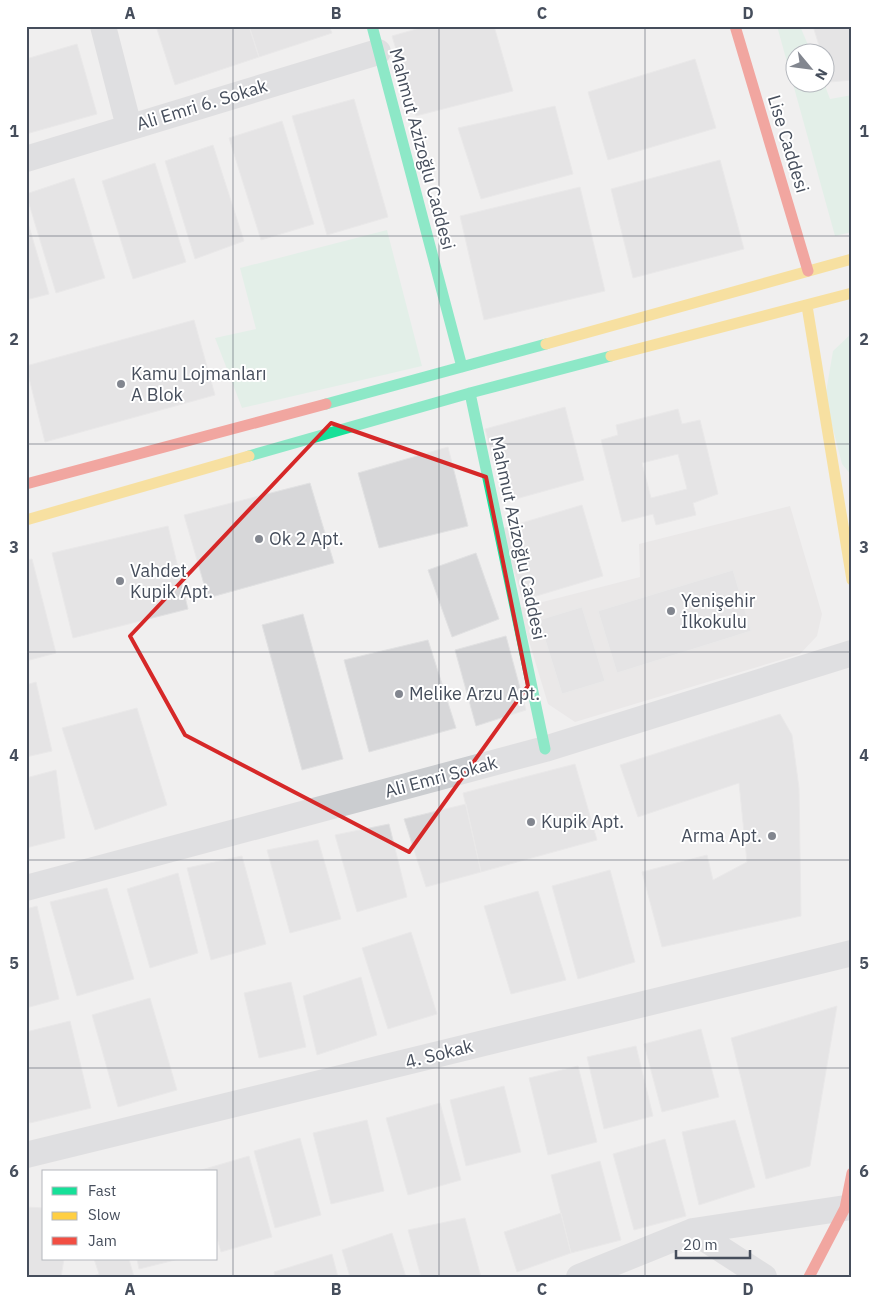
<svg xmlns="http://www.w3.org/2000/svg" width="878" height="1303" font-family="'IBM Plex Sans',sans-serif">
<rect width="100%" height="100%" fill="#f0efef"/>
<!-- education -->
<path fill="#e2e0e1" d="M 790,506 L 822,614 L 817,636 L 800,654 L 575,722 L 548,704 L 519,608 L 640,577 L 639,544 Z"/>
<!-- green -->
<path fill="#d3efe1" d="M 777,26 L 800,26 L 811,52 L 796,52 L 796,82 L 824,83 L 830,99 L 852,95 L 852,232 L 835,236 Z
M 387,230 L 422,366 L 242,408 L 215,338 L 256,329 L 240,268 Z
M 852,333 L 852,476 L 842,464 L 825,398 L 833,351 Z"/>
<!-- building -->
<path fill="#d7d7d9" stroke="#e1e1e2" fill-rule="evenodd" d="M 156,26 L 249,26 L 259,57 L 175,85 Z
M 249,26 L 329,26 L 332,33 L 259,57 Z
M 427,26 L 494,26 L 513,91 L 416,116 L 392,36 Z
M 813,26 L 852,26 L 852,80 L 830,82 L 826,69 L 826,52 L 821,52 Z
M 77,44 L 97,114 L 26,134 L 26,59 Z
M 695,59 L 716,128 L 608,160 L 588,92 Z
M 354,99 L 388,217 L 327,235 L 292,116 Z
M 555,106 L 573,174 L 481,199 L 458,128 Z
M 282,121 L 314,224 L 261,240 L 229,138 Z
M 213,145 L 244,241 L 195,259 L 165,161 Z
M 720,160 L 744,249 L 633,278 L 611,189 Z
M 155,163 L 186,262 L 133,279 L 102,181 Z
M 74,178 L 105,278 L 56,293 L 26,194 Z
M 580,187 L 605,291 L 484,320 L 460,216 Z
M 26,216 L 49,294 L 26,300 Z
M 194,320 L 215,395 L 45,442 L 26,366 Z
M 565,407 L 584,480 L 505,502 L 485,429 Z
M 678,409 L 682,424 L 700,420 L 718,494 L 693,503 L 696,515 L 656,525 L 653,514 L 622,522 L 601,440 L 618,435 L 616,425 ZM 678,454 L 687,489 L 651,498 L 642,463 Z
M 448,447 L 468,526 L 379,548 L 358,473 Z
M 310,483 L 334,563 L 208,598 L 184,515 Z
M 582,505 L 603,576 L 523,600 L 501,529 Z
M 168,526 L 188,609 L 73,638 L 52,553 Z
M 476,553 L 499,619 L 452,637 L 428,570 Z
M 32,559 L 56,653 L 26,661 L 26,560 Z
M 733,570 L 751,631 L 617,673 L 598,611 Z
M 582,607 L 605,681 L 562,694 L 539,620 Z
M 303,614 L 343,759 L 302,770 L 262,625 Z
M 506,636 L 526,710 L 476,726 L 455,650 Z
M 428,640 L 456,728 L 369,752 L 344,660 Z
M 36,682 L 52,751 L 26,757 L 26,685 Z
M 137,708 L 167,805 L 95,830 L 62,728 Z
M 780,714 L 792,735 L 799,788 L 801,916 L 662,947 L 642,872 L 707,855 L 713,880 L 747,862 L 739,783 L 638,817 L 620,765 Z
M 575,764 L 597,840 L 481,872 L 463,793 Z
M 56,770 L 65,838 L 26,848 L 26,778 Z
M 466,804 L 481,872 L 426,887 L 404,819 Z
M 389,824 L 407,897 L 357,912 L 335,835 Z
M 318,840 L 341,919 L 290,933 L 267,850 Z
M 242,856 L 266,944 L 211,960 L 187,868 Z
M 610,870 L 635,962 L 578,979 L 552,886 Z
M 178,873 L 198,953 L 150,968 L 127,889 Z
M 107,888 L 134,979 L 77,996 L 50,902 Z
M 538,891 L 566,980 L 511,994 L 484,906 Z
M 37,906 L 59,999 L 26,1008 L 26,909 Z
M 411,932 L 437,1014 L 388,1029 L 362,948 Z
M 361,977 L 377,1035 L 317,1055 L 303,996 Z
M 291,982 L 306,1047 L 259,1058 L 244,993 Z
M 150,998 L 177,1090 L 118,1107 L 92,1015 Z
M 837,1006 L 810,1166 L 766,1179 L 731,1038 Z
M 70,1021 L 91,1108 L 30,1123 L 26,1108 L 26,1032 Z
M 701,1029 L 719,1097 L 662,1112 L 644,1044 Z
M 636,1046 L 653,1116 L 604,1129 L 587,1057 Z
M 578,1066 L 597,1142 L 548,1155 L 529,1078 Z
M 504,1086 L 521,1152 L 466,1166 L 450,1100 Z
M 440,1103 L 461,1180 L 408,1195 L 386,1118 Z
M 367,1120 L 384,1191 L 331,1204 L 313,1133 Z
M 735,1120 L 755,1187 L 699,1205 L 682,1132 Z
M 300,1138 L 321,1215 L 275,1228 L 254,1151 Z
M 665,1139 L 686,1216 L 634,1230 L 613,1154 Z
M 249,1156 L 272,1237 L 221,1252 L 216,1235 L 216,1172 L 198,1171 Z
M 600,1161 L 621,1240 L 571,1253 L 551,1175 Z
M 26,1207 L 44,1208 L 44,1259 L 64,1259 L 61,1277 L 26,1277 Z
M 561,1213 L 571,1253 L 517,1272 L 504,1232 Z
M 465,1218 L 481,1277 L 421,1277 L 408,1230 Z
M 392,1233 L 406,1277 L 350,1277 L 342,1250 Z
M 332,1254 L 338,1277 L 275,1277 L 274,1272 Z
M 94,1259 L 129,1259 L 134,1277 L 90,1277 L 99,1274 Z
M 137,1259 L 179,1259 L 139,1269 Z"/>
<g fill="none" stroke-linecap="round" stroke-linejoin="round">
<!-- street -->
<path stroke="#cbcdd0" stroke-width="26" d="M 103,26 L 129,127
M 26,159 L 378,52
M 26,888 L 545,749 L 852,653
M 26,1155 L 852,953
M 693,1231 L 764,1277
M 579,1277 L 693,1231 L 852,1207"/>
<!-- fast -->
<path stroke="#16e098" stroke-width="11" d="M 372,26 L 462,367
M 470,393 L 545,749
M 326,404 L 546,344
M 249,456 L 470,393 L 611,356"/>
<!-- slow -->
<path stroke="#ffcf43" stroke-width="11" d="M 807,306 L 852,580
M 546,344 L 852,259
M 611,356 L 852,293
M 26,520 L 249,456"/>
<!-- jam -->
<path stroke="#f24e42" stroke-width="11" d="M 735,26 L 808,271
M 26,484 L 326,404
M 809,1277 L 845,1208 L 852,1173"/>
</g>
<!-- marked area -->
<path d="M0 0H878V1303H0ZM 331,423 L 486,477 L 528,686 L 409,852 L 185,735 L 130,636 Z" fill="#f0efef" fill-opacity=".55" fill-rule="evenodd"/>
<path fill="none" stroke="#d62828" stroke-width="4" stroke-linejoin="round" d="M 331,423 L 486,477 L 528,686 L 409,852 L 185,735 L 130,636 Z"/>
<!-- grid -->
<path fill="none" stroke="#464e5c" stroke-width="1" stroke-opacity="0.55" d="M 233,26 L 233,1277M 439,26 L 439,1277M 645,26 L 645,1277M 26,236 L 852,236M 26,444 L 852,444M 26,652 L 852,652M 26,860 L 852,860M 26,1068 L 852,1068"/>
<!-- markers -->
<g fill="#82868f" stroke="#fff" stroke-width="2">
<circle cx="121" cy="384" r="5"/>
<circle cx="259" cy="539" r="5"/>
<circle cx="120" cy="581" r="5"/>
<circle cx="671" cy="611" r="5"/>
<circle cx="399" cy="694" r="5"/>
<circle cx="531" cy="822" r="5"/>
<circle cx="772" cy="836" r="5"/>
</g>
<g text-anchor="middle" stroke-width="4" stroke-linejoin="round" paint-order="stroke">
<!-- street labels -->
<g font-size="18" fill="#464e5c" stroke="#fff">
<text transform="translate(202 105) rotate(-17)" y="6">Ali Emri 6. Sokak</text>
<text transform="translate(788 144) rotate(73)" y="6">Lise Caddesi</text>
<text transform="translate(422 149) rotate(75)" y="6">Mahmut Azizoğlu Caddesi</text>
<text transform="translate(518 538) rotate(78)" y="6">Mahmut Azizoğlu Caddesi</text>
<text transform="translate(441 777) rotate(-15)" y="6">Ali Emri Sokak</text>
<text transform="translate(439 1054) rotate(-14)" y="6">4. Sokak</text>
</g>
<!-- poi labels -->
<g font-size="18" fill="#464e5c" stroke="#fff" text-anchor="start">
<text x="131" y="380">Kamu Lojmanları<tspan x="131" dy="21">A Blok</tspan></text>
<text x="269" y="545">Ok 2 Apt.</text>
<text x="130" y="577">Vahdet<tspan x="130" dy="21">Kupik Apt.</tspan></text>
<text x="681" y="607">Yenişehir<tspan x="681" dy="21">İlkokulu</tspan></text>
<text x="409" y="700">Melike Arzu Apt.</text>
<text x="541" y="828">Kupik Apt.</text>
<text x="762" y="842" text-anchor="end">Arma Apt.</text>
</g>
</g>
<!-- border -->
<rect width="878" height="1303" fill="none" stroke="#ffffff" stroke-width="55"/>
<!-- legend -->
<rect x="42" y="1170" width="175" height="90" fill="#ffffff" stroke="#b5b8be"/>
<rect x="52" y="1187" width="25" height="8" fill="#16e098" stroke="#b5b8be"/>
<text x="88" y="1196" font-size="15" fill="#464e5c">Fast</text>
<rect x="52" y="1212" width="25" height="8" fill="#ffcf43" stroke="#b5b8be"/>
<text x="88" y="1220" font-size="15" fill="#464e5c">Slow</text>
<rect x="52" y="1237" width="25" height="8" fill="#f24e42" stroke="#b5b8be"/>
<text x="88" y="1246" font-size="15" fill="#464e5c">Jam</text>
<!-- north arrow -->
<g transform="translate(810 68) rotate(119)"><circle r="24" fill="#ffffff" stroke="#b5b8be"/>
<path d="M0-4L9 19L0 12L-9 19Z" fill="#82868f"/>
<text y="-8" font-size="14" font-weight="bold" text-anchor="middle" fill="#464e5c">N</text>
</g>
<!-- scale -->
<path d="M676 1250v8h74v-8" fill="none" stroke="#464e5c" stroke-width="2.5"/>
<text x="683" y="1250" font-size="15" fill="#464e5c" stroke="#ffffff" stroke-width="4" paint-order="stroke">20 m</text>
<rect x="28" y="28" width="822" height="1248" fill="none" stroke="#464e5c" stroke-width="2"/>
<g font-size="16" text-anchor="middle" font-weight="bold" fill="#464e5c">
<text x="130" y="19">A</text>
<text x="336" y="19">B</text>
<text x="542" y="19">C</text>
<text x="748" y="19">D</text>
<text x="14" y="137">1</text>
<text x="864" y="137">1</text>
<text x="14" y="345">2</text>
<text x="864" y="345">2</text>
<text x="14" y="553">3</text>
<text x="864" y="553">3</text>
<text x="14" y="761">4</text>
<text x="864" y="761">4</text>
<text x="14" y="969">5</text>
<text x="864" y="969">5</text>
<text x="14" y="1177">6</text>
<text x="864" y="1177">6</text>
<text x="130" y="1295">A</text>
<text x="336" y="1295">B</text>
<text x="542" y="1295">C</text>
<text x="748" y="1295">D</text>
</g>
</svg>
